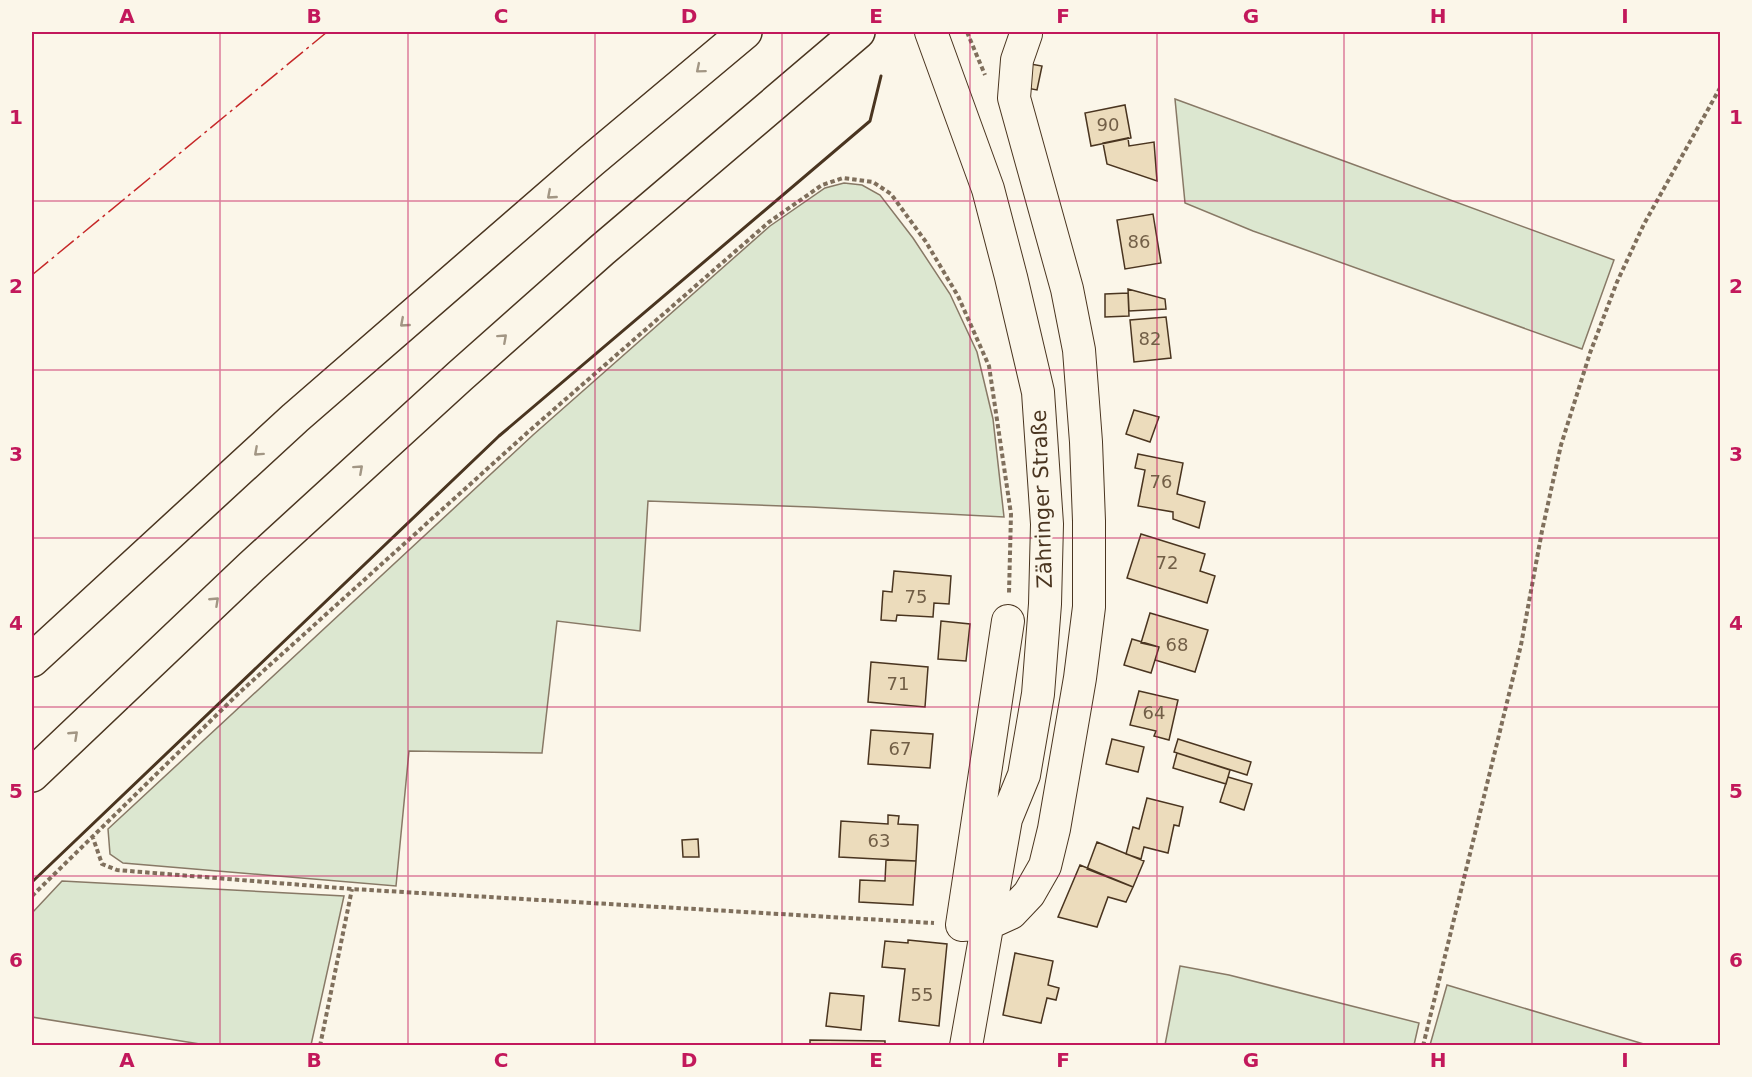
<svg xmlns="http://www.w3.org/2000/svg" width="1752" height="1077" font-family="'DejaVu Sans',sans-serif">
<rect width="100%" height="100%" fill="#fbf6e9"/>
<!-- green -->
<path fill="#dce7d0" stroke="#887966" stroke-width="1.5" d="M 1175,99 L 1614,260 L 1582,349 L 1253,231 L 1185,203 Z
M 844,183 L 862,185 L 880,195 L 913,238 L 950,294 L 977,352 L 993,419 L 1004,517 L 811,507 L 648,501 L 640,631 L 557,621 L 542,753 L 409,751 L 396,886 L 123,863 L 110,854 L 108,829 L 533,435 L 770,226 L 825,188 Z
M 62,881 L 344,896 L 311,1045 L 206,1045 L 32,1017 L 32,913 Z
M 1180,966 L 1229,975 L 1419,1023 L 1414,1045 L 1165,1045 Z
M 1447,985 L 1647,1045 L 1430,1045 Z"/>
<!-- building -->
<path fill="#ecdcbc" stroke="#4a3520" stroke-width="1.5" d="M 1025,63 L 1042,66 L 1037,90 L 1021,87 Z
M 1125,105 L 1131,138 L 1091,146 L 1085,113 Z
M 1128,138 L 1129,146 L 1154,142 L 1157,181 L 1107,164 L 1103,143 Z
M 1153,214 L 1161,263 L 1125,269 L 1117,220 Z
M 1128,289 L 1165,299 L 1166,309 L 1129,311 Z
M 1128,293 L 1129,316 L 1105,317 L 1105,294 Z
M 1166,317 L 1171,358 L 1134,362 L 1130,320 Z
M 1134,410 L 1159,417 L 1150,442 L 1126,434 Z
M 1138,454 L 1183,463 L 1177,494 L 1205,502 L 1199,528 L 1173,519 L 1173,512 L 1138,506 L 1145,470 L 1135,468 Z
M 1141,534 L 1205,554 L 1200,571 L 1215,576 L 1207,603 L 1127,578 Z
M 894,571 L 951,576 L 949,604 L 934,603 L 933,617 L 897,615 L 896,621 L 881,620 L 883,591 L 892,592 Z
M 1150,613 L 1208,630 L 1195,672 L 1155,660 L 1159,647 L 1141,643 Z
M 941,621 L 970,624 L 966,661 L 938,659 Z
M 1132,639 L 1159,647 L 1151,673 L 1124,665 Z
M 871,662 L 928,667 L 925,707 L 868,702 Z
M 1139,691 L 1178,700 L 1169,740 L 1154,736 L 1156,731 L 1130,725 Z
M 871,730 L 933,734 L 930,768 L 868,764 Z
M 1112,739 L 1144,747 L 1138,772 L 1106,764 Z
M 1178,739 L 1251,762 L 1247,775 L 1174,752 Z
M 1177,753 L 1230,770 L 1226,784 L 1173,768 Z
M 1228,777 L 1252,784 L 1244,810 L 1220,802 Z
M 1147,798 L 1183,807 L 1179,826 L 1174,825 L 1168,853 L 1144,847 L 1141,859 L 1126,854 L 1133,827 L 1139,829 Z
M 888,815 L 899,816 L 898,824 L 918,825 L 916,861 L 839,857 L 841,821 L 888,824 Z
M 698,839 L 699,857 L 683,857 L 682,840 Z
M 1097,842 L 1144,861 L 1133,887 L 1087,869 Z
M 886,860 L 916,861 L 913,905 L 859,902 L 860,880 L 885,881 Z
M 1080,865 L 1133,887 L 1126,902 L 1108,897 L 1097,927 L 1058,917 Z
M 908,940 L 947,944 L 939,1026 L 899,1021 L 905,969 L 882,967 L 885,941 L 908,943 Z
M 1015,953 L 1053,961 L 1048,985 L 1059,988 L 1056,1000 L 1047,998 L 1041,1023 L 1003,1015 Z
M 830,993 L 864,996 L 861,1030 L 826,1026 Z
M 810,1040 L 885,1041 L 885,1046 L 810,1046 Z"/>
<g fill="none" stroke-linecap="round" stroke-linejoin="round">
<!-- minor casing -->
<g stroke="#4a3520" stroke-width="34">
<path id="minor" d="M 931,32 L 988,189 L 1011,277 L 1038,392 L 1047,524 L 1045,604 L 1038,694 L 1024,775 L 1006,819 L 966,1046
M 1008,621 L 962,925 L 989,923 L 1011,913 L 1029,894 L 1045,866 L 1054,829 L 1080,678 L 1089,607 L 1089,521 L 1086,442 L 1079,350 L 1067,289 L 1014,98 L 1017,60 L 1026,34"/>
</g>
<!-- highway casing -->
<g stroke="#4a3520" stroke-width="36">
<path id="highway" d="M 32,660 L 295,418 L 591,161 L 745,32
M 32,775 L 251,567 L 460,376 L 602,250 L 858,32"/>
</g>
<!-- path -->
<path stroke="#7f6f5c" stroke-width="4" stroke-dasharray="4.5 3" stroke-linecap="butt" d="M 967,32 L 985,75
M 92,835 L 102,864 L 117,870 L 352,889 L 934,923
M 32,896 L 240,692 L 528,432 L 769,222 L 822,185 L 843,178 L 873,182 L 891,194 L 926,242 L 958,296 L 989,366 L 1011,514 L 1009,593
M 320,1046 L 352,889
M 1423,1046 L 1521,645 L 1542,531 L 1561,445 L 1590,353 L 1617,282 L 1644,224 L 1720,88"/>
<!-- minor -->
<use href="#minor" stroke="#fbf6e9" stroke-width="32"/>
<!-- highway -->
<use href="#highway" stroke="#fbf6e9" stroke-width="33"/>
<!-- wall -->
<path stroke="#4a3520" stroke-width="3" d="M 32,882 L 499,436 L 870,121 L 881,76"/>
<!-- power -->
<path stroke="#c62828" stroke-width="1.5" stroke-dasharray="21 4.5 3 4.5" stroke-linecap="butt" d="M 32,275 L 327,32"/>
</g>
<!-- one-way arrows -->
<defs><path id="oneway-chevron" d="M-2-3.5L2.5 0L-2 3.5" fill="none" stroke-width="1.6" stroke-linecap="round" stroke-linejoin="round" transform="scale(1.5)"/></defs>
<g stroke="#a29684">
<use href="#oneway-chevron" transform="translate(700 69) rotate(140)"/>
<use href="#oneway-chevron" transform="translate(551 195) rotate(139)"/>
<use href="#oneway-chevron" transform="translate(404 323) rotate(139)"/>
<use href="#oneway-chevron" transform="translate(503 338) rotate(-42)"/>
<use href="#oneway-chevron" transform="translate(258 452) rotate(138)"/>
<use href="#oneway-chevron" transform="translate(359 469) rotate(-42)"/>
<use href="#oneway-chevron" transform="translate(215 601) rotate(-43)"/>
<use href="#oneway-chevron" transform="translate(74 735) rotate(-43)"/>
</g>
<!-- grid -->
<path fill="none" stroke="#c2185b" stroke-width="1.5" stroke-opacity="0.55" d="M 220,32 L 220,1046M 408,32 L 408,1046M 595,32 L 595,1046M 782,32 L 782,1046M 970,32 L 970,1046M 1157,32 L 1157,1046M 1344,32 L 1344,1046M 1532,32 L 1532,1046M 32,201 L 1720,201M 32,370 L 1720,370M 32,538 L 1720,538M 32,707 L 1720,707M 32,876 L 1720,876"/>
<g text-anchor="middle" stroke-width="4.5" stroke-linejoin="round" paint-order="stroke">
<!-- number labels -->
<g font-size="18" fill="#725f47">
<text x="1108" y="131">90</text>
<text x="1139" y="248">86</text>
<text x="1150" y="345">82</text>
<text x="1161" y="488">76</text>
<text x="1167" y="569">72</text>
<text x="916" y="603">75</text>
<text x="1177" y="651">68</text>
<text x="898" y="690">71</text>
<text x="1154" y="719">64</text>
<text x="900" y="755">67</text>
<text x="879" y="847">63</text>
<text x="922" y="1001">55</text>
</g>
<!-- street labels -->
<g font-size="21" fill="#4a3520" stroke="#fbf6e9">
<text transform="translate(1042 499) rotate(-92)" y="7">Zähringer Straße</text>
</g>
</g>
<!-- border -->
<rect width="1752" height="1077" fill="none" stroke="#fbf6e9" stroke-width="66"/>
<rect x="33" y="33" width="1686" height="1011" fill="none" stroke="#c2185b" stroke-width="2"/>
<g font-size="20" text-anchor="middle" font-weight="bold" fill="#c2185b">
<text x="127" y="23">A</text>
<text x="314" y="23">B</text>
<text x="501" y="23">C</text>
<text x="689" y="23">D</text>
<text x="876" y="23">E</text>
<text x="1063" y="23">F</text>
<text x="1251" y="23">G</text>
<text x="1438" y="23">H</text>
<text x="1625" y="23">I</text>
<text x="16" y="124">1</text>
<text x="1736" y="124">1</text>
<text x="16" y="293">2</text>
<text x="1736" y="293">2</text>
<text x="16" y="461">3</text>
<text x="1736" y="461">3</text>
<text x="16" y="630">4</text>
<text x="1736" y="630">4</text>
<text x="16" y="798">5</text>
<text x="1736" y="798">5</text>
<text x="16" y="967">6</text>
<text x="1736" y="967">6</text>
<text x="127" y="1067">A</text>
<text x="314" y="1067">B</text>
<text x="501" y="1067">C</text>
<text x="689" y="1067">D</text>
<text x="876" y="1067">E</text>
<text x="1063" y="1067">F</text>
<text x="1251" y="1067">G</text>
<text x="1438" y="1067">H</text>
<text x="1625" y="1067">I</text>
</g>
</svg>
